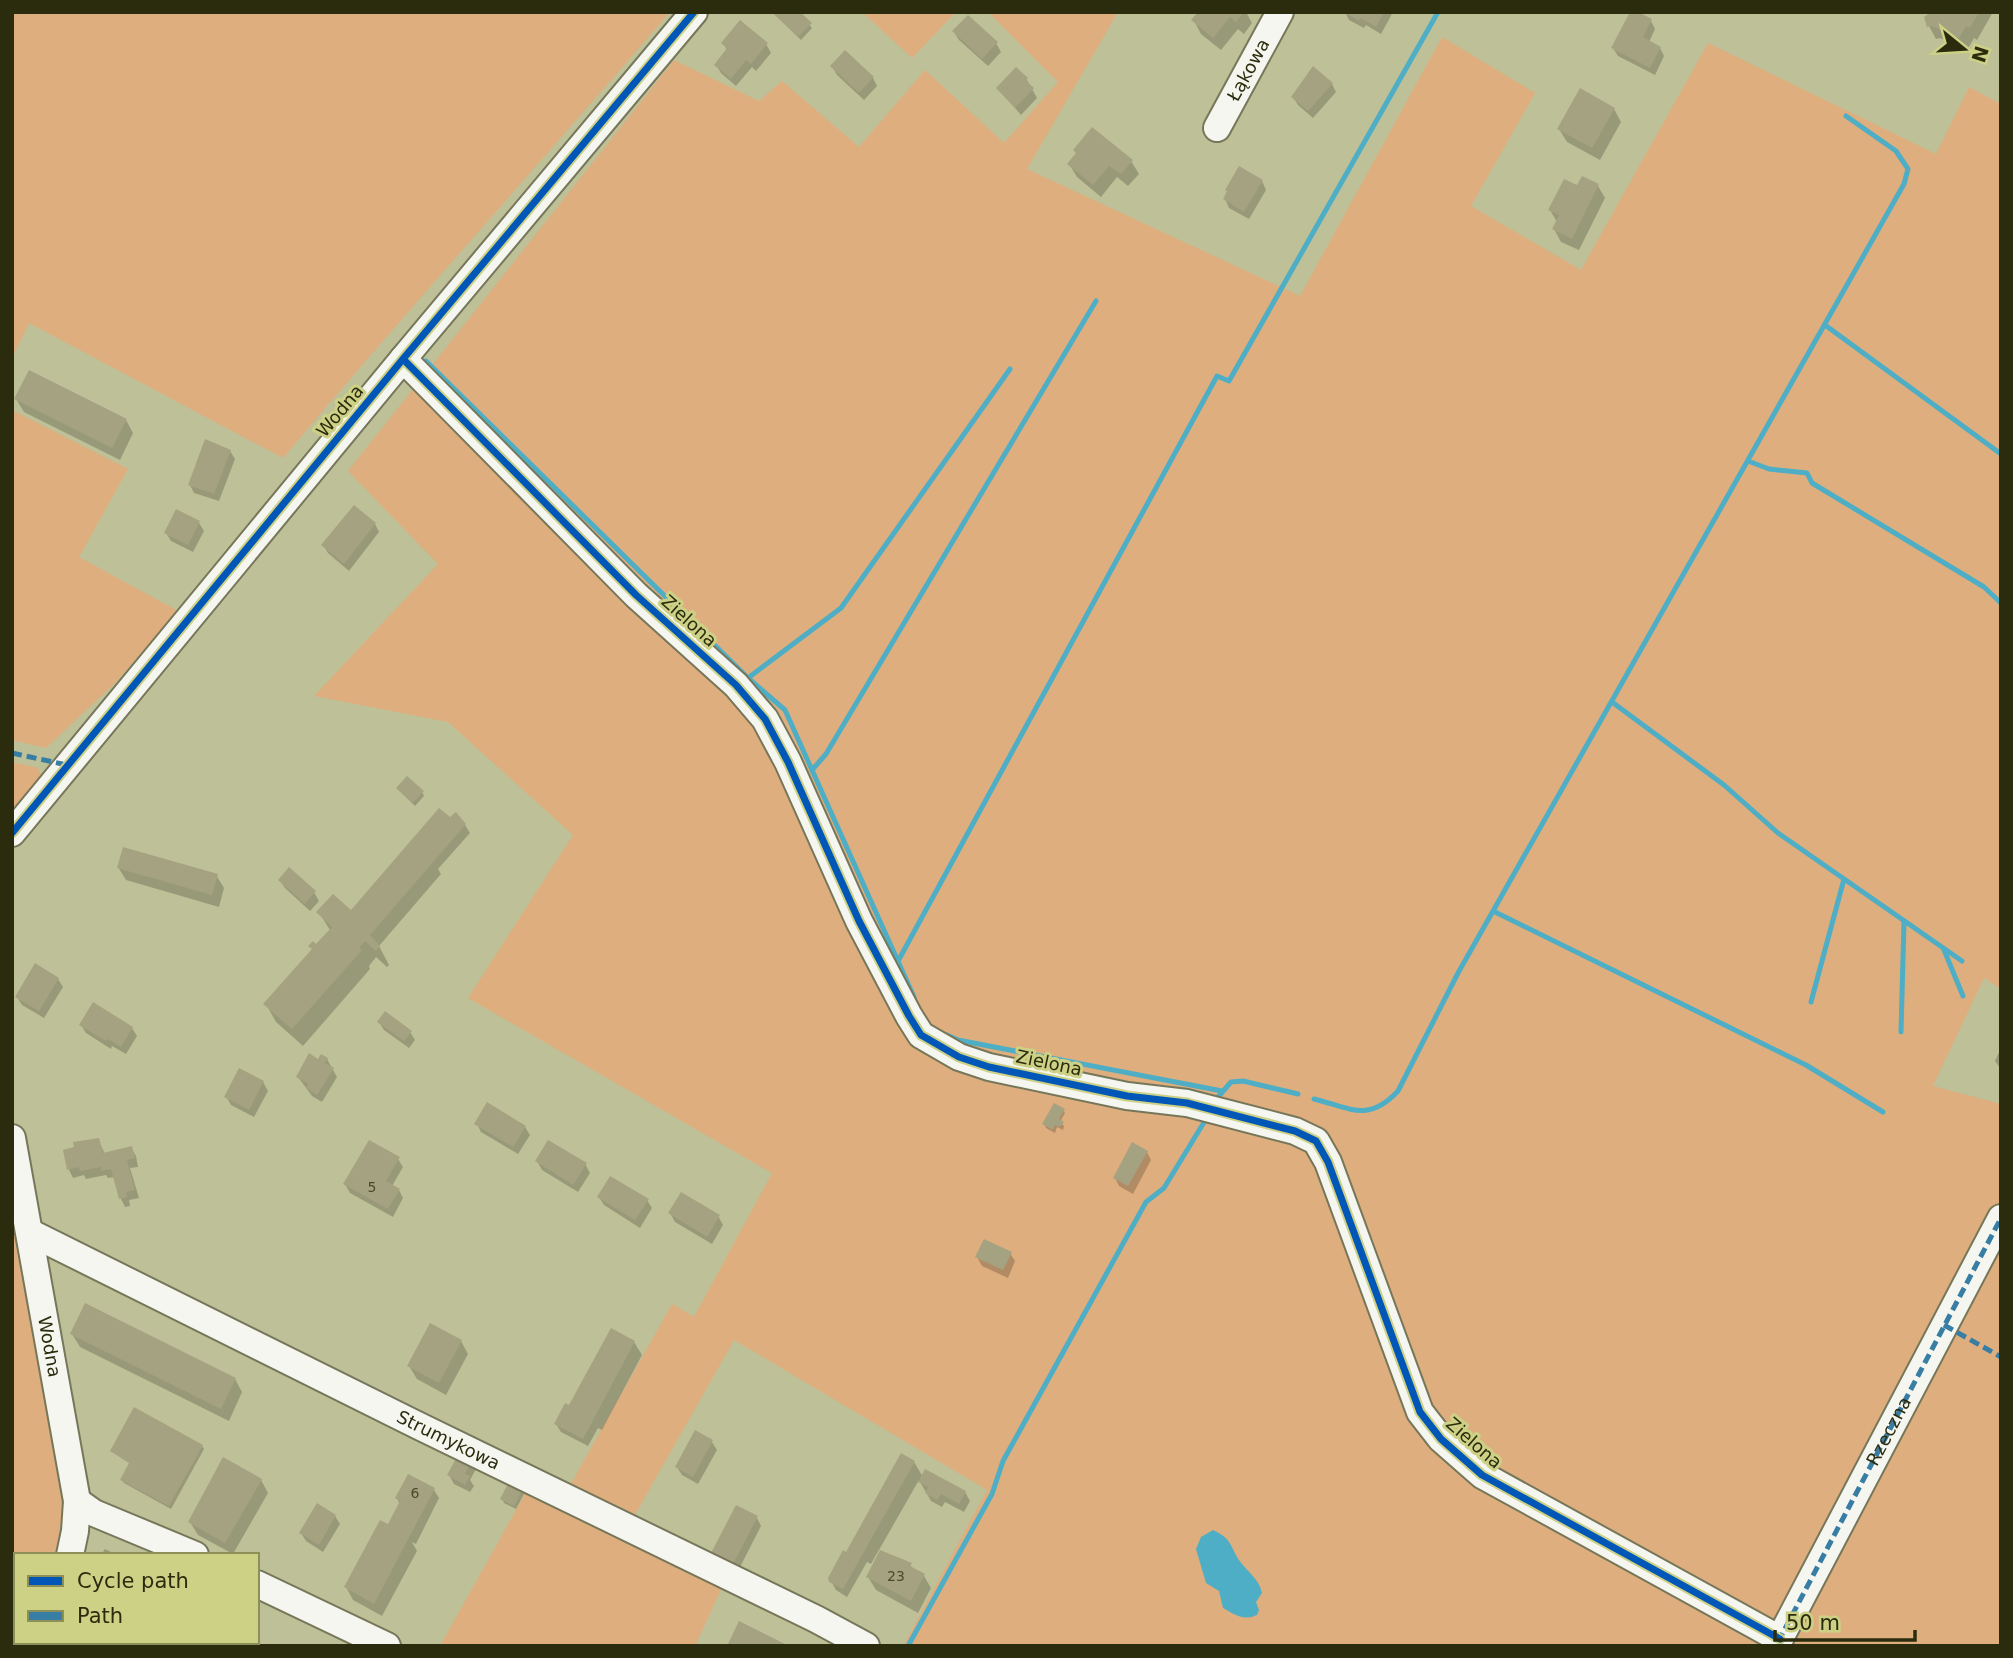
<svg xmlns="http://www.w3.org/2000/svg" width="2013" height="1658" font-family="'DejaVu Sans',sans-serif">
<rect width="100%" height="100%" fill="#bec097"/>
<!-- green -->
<path fill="#deae7e" d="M 12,12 L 670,12 C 542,161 410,307 283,458 L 29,323 L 12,358 Z
M 862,12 L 956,12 L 912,58 Z
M 988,12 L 1118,12 L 1027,169 L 1300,296 L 1442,37 L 1535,93 L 1471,206 L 1581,270 L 1708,43 L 1936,154 L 1969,87 L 2001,104 L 2001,989 L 1984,978 L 1933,1086 L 2001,1104 L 2001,1646 L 903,1646 L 987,1490 L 734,1340 L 632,1520 L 568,1489 L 672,1304 L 694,1317 L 772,1173 L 468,998 L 573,835 L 448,722 L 314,696 L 438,564 L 348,471 L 674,60 L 759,101 L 782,81 L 859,147 L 925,70 L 1004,143 L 1058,82 Z
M 12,410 L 128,469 L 79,557 L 178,611 L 114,684 L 46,748 L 12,740 Z
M 12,762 L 38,768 L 44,782 L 12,820 Z
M 12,1198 L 69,1502 L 63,1555 L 16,1555 L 16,1642 L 28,1642 L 27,1646 L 12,1646 Z
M 530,1485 L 724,1583 L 695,1646 L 440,1646 Z"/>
<!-- water -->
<path fill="#4eaec5" d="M 1213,1530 C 1232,1539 1229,1544 1239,1560 C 1247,1572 1259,1578 1262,1593 L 1256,1602 L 1259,1610 L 1257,1615 C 1244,1621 1235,1615 1223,1608 L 1219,1591 L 1206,1583 L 1196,1549 L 1201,1537 Z"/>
<!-- shadow -->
<path fill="#0003" d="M 772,12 L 799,12 L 812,28 L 801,40 Z
M 1200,12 L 1246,12 L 1252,23 L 1244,34 L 1238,29 L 1221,50 L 1201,34 L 1194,21 Z
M 1345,12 L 1393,12 L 1381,34 L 1366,25 L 1364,28 L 1349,20 Z
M 1933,12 L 1993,12 L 1977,40 L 1974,38 L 1967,50 L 1940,38 L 1936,39 L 1929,26 Z
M 1651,21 L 1655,29 L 1649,42 L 1660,48 L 1664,56 L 1655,75 L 1618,56 L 1613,48 Z
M 954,32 L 996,43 L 1001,52 L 988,66 L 959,40 Z
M 723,43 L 766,44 L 771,53 L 756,71 L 752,67 L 736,86 L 721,73 L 716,65 L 727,50 Z
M 832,66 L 873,78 L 877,86 L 864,100 L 837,75 Z
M 1027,80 L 1037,98 L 1021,115 L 998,88 Z
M 1332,84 L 1336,92 L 1313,118 L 1298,105 L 1293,97 Z
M 1614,109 L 1621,122 L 1600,160 L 1567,142 L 1559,129 Z
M 1131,161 L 1139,174 L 1128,186 L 1117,177 L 1101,197 L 1077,177 L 1069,164 Z
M 1262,181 L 1266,190 L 1249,219 L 1229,208 L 1225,199 Z
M 1598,186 L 1605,198 L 1579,250 L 1561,242 L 1554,229 L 1557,222 L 1550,210 L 1578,188 Z
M 16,399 L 126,420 L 133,433 L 120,460 L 24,412 Z
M 230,451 L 235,459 L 219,501 L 194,493 L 190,485 Z
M 199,523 L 204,531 L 193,552 L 171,541 L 166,533 Z
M 375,524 L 379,532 L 349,571 L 328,553 L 323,545 Z
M 398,789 L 422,792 L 424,796 L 415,806 Z
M 450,819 L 465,825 L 470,833 L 438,869 L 441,874 L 379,946 L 389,965 L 387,967 L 376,957 L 369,966 L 370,969 L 303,1046 L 276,1022 L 266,1004 L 331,932 L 319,912 L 351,913 Z
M 118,867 L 216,875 L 224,888 L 219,907 L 126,880 Z
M 280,880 L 314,892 L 319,901 L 310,911 L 285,888 Z
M 58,979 L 63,987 L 44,1018 L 22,1005 L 17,997 Z
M 379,1022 L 410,1032 L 415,1040 L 409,1048 L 384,1030 Z
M 81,1025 L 132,1028 L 137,1036 L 126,1054 L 112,1046 L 111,1049 L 86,1033 Z
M 2001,1048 L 2001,1069 L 1995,1061 Z
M 327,1059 L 337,1077 L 322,1102 L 312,1096 L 298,1077 L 319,1061 Z
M 263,1082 L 268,1091 L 254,1117 L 231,1105 L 226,1096 Z
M 1063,1110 L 1065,1113 L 1060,1122 L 1064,1126 L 1063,1130 L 1057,1127 L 1055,1133 L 1046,1128 L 1044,1124 Z
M 477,1124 L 525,1127 L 530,1135 L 518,1154 L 481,1132 Z
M 98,1140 L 105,1154 L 131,1148 L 136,1156 L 138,1167 L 130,1168 L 139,1198 L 129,1200 L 130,1206 L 125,1207 L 121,1199 L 115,1177 L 108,1178 L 106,1175 L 86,1179 L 84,1175 L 73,1178 L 69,1170 Z
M 1147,1152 L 1151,1160 L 1133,1194 L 1119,1186 L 1115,1178 Z
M 398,1159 L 403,1167 L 392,1186 L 399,1190 L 403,1198 L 393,1217 L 350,1193 L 345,1184 Z
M 537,1161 L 585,1164 L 590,1173 L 578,1192 L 542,1170 Z
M 599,1197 L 647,1200 L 652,1208 L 640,1228 L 604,1205 Z
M 670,1213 L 718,1216 L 723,1225 L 712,1244 L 675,1222 Z
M 1010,1253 L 1015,1261 L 1008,1278 L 982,1266 L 977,1257 Z
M 72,1334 L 235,1379 L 242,1392 L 229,1421 L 80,1347 Z
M 461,1341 L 468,1354 L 446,1395 L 417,1379 L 409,1366 Z
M 634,1342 L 642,1355 L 602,1430 L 598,1428 L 588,1446 L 561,1432 L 556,1424 Z
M 696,1432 L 712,1442 L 717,1450 L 698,1484 L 682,1475 L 677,1467 Z
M 202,1446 L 204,1449 L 171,1509 L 124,1483 L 122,1480 L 131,1464 L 112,1451 Z
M 471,1461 L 476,1469 L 470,1480 L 474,1486 L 470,1492 L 454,1484 L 449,1475 Z
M 914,1462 L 923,1477 L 965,1492 L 970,1501 L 964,1512 L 945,1502 L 942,1507 L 931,1501 L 919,1480 L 871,1564 L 867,1562 L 847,1597 L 836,1590 L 831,1581 L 847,1555 Z
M 409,1476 L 434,1490 L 439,1498 L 416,1544 L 412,1542 L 417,1551 L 382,1616 L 353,1600 L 346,1587 L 388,1526 L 400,1505 L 397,1498 Z
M 261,1480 L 268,1493 L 233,1554 L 198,1535 L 190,1522 Z
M 511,1482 L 525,1492 L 516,1509 L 504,1503 L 502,1499 Z
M 335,1516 L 340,1524 L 323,1552 L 306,1541 L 301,1533 Z
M 757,1518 L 761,1526 L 736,1575 L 716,1565 Z
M 105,1549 L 117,1555 L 101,1555 Z
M 910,1565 L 914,1570 L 924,1576 L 931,1588 L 918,1613 L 876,1590 L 868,1577 Z"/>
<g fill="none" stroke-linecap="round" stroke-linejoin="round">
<!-- stream -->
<path stroke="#4eaec5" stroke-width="5" d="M 1825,325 L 2001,454
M 426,361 L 748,678 L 785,710 L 914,997
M 1748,461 L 1769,469 L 1807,473 L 1812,483 L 1984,587 L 2001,603
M 748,678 L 841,608 L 1010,369
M 1612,702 L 1724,785 L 1778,833 L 1962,961
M 812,770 L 826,754 L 1096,301
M 1493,911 L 1806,1065 L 1883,1112
M 1944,950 L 1963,996
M 897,963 L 1217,376 L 1229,381 L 1438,12
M 1811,1002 L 1844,879
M 1901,1032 L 1904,921
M 947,1035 L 958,1040 L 1222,1091
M 1218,1097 L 1231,1082 L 1243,1081 L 1298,1094
M 1314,1099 C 1351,1108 1368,1123 1398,1091 L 1458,973 L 1904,184 L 1908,169 L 1896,151 L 1846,116
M 908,1646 L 992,1494 L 1003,1461 L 1146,1202 L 1164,1188 L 1206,1119"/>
</g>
<!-- building -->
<path fill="#a5a282" d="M 772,12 L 800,12 L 812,23 L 798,37 Z
M 1198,12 L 1244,12 L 1236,22 L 1230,17 L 1213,38 L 1191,20 Z
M 1344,12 L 1384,12 L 1376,27 L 1361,18 L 1359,21 Z
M 1630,12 L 1638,12 L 1652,19 L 1643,37 L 1661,47 L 1650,68 L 1611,48 Z
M 1931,12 L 1979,12 L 1970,28 L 1966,26 L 1959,38 L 1932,26 L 1927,27 L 1924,17 Z
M 968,15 L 998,42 L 982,59 L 952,31 Z
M 740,20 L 768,43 L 751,64 L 746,60 L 731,79 L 714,65 L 727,48 L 721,43 Z
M 845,50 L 874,77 L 859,93 L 830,66 Z
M 1313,66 L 1333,83 L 1308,111 L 1291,97 Z
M 1016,67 L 1028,78 L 1026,81 L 1034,88 L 1015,108 L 996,88 Z
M 1580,88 L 1615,108 L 1592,148 L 1557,129 Z
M 1092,127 L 1133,160 L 1121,174 L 1109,166 L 1093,185 L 1067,164 L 1076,153 L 1073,150 Z
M 1239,166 L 1263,180 L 1244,212 L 1223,199 L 1227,191 L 1225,190 Z
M 1582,176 L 1599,184 L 1572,239 L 1552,229 L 1559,215 L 1548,210 L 1564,179 L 1577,185 Z
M 29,370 L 127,419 L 112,448 L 14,399 Z
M 205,439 L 231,450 L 214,494 L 188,485 Z
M 354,505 L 376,523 L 344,564 L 321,545 Z
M 176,509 L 200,521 L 188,545 L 164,533 Z
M 407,776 L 424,791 L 412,803 L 396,788 Z
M 439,808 L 450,817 L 456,812 L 466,824 L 370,935 L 380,946 L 376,951 L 365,941 L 359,948 L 362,950 L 292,1029 L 263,1004 L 312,949 L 308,946 L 313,941 L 316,944 L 332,927 L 316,912 L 333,894 L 351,910 Z
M 123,847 L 218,874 L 212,895 L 117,868 Z
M 289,867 L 316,891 L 305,904 L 278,880 Z
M 35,963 L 59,978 L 39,1011 L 15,997 Z
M 93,1002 L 133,1027 L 121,1047 L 108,1039 L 106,1041 L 79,1025 Z
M 385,1011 L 412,1031 L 404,1041 L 377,1022 Z
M 309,1053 L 318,1059 L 321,1054 L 328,1058 L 325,1063 L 334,1068 L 317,1095 L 306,1088 L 308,1084 L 296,1077 Z
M 239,1068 L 264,1081 L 249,1110 L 224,1097 Z
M 487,1102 L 526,1126 L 513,1147 L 474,1124 Z
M 1054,1103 L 1065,1109 L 1059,1119 L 1064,1122 L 1060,1127 L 1055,1125 L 1053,1130 L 1042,1124 Z
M 99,1138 L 103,1153 L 132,1146 L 135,1158 L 127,1160 L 135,1190 L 126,1192 L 127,1197 L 119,1199 L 111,1169 L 101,1171 L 101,1167 L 80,1171 L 79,1167 L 67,1170 L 63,1150 L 74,1147 L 73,1142 Z
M 369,1140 L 400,1157 L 386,1181 L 400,1189 L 388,1209 L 343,1184 Z
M 548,1140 L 587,1163 L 573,1185 L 535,1161 Z
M 1132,1142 L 1148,1151 L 1128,1186 L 1113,1178 Z
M 610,1176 L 649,1199 L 635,1220 L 597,1197 Z
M 681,1192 L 720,1215 L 707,1237 L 668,1213 Z
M 984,1239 L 1012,1252 L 1003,1270 L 975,1257 Z
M 85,1303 L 236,1378 L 221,1409 L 70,1334 Z
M 430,1323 L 462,1340 L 439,1383 L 407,1366 Z
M 611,1328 L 635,1341 L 583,1439 L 554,1424 L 565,1403 L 569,1405 Z
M 134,1407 L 203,1445 L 169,1506 L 120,1480 L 129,1463 L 110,1451 Z
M 695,1430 L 713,1440 L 693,1477 L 675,1467 Z
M 459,1453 L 472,1459 L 465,1474 L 470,1476 L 465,1485 L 447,1475 Z
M 901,1453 L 915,1461 L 843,1589 L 829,1582 L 828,1578 L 843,1550 L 846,1552 Z
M 223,1457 L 262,1479 L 225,1543 L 188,1522 Z
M 925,1469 L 966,1491 L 959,1504 L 941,1494 L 937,1500 L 925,1493 L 928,1487 L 918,1482 Z
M 408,1474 L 435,1488 L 374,1604 L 344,1587 L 380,1520 L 388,1524 L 400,1501 L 395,1498 Z
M 510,1480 L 524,1487 L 514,1506 L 500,1499 Z
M 317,1503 L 336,1515 L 319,1545 L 299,1533 Z
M 736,1505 L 758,1516 L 731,1568 L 709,1557 Z
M 880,1550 L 912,1563 L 910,1566 L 925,1574 L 911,1601 L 866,1577 Z
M 739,1621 L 785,1644 L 784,1646 L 727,1646 Z"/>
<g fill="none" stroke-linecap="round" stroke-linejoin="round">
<!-- minor casing -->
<g stroke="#76775a" stroke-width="30">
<g id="minor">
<path id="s1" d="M 1217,128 L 1280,12"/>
<path d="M 403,359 L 636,595 L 736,685 L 765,719 L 788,762 L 859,921 L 909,1016 L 921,1035 L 959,1057 L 989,1067 L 1127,1096 L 1187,1103 L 1295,1131 L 1316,1141 L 1328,1162 L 1420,1412 L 1441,1439 L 1482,1475 L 1780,1639"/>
<path d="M 12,833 L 403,359 L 694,12"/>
<path id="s2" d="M 12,1138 L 77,1501 L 75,1531 L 70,1555"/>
<path id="s3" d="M 31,1233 L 417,1425 L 816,1619 L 866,1646"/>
<path d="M 77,1501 L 94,1513 L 195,1555"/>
<path d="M 257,1584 L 387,1646"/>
<path d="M 33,1646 L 35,1642"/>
<path d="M 1776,1646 L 2001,1218"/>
</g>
</g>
<!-- minor -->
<use href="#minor" stroke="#f5f6ef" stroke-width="26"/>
<!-- quiet -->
<g stroke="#387da4" stroke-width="5" stroke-dasharray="10 5" stroke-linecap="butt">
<path d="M 12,753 L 67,765"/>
<path d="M 1944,1325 L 2001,1357"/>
<path id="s4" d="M 1778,1642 L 2001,1218"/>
</g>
<!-- cycleway casing -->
<g stroke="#cdd186" stroke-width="11">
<path id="cycleway" d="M 403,359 L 636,595 L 736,685 L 765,719 L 788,762 L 859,921 L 909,1016 L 921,1035 L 959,1057 L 989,1067 L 1127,1096 L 1187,1103 L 1295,1131 L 1316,1141 L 1328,1162 L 1420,1412 L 1441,1439 L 1482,1475 L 1780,1639
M 12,833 L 403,359 L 694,12"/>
</g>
<!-- cycleway -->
<use href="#cycleway" stroke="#0057b8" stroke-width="7"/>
</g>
<g text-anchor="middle" stroke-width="6" stroke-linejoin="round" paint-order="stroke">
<!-- number labels -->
<g font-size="14" fill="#4a4a2a">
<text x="372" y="1192">5</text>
<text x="415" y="1498">6</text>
<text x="896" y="1581">23</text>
</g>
<!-- street labels -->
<g font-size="18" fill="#2b2c0d" stroke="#cdd186">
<text dy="6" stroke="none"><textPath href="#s1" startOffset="66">Łąkowa</textPath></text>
<text transform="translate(340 411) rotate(-50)" y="6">Wodna</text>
<text transform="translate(689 621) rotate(42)" y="6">Zielona</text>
<text transform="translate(1049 1063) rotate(12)" y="6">Zielona</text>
<text dy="6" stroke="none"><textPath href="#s2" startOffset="212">Wodna</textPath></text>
<text dy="6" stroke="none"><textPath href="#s4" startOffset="238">Rzeczna</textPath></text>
<text dy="6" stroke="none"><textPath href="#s3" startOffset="466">Strumykowa</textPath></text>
<text transform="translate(1474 1443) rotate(41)" y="6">Zielona</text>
</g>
</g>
<!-- border -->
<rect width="2013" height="1658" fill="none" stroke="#2b2c0d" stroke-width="28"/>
<!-- legend -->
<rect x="14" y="1553" width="245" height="91" fill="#cdd186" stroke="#8c8f56" stroke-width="2"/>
<rect x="28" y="1576" width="35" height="10" fill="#0057b8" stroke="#8c8f56" stroke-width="2"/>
<text x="77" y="1588" font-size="21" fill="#2b2c0d">Cycle path</text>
<rect x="28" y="1611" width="35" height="10" fill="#387da4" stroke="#8c8f56" stroke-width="2"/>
<text x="77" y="1623" font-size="21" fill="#2b2c0d">Path</text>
<!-- north arrow -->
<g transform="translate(1964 49) rotate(108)" stroke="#cdd186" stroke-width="5" paint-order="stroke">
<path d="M0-5L12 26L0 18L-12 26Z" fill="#2b2c0d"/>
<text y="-10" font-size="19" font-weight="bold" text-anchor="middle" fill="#2b2c0d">N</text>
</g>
<!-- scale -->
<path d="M1775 1630v10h140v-10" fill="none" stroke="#2b2c0d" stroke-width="3.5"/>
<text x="1786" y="1630" font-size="21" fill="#2b2c0d" stroke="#cdd186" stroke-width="5" paint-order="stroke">50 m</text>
</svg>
